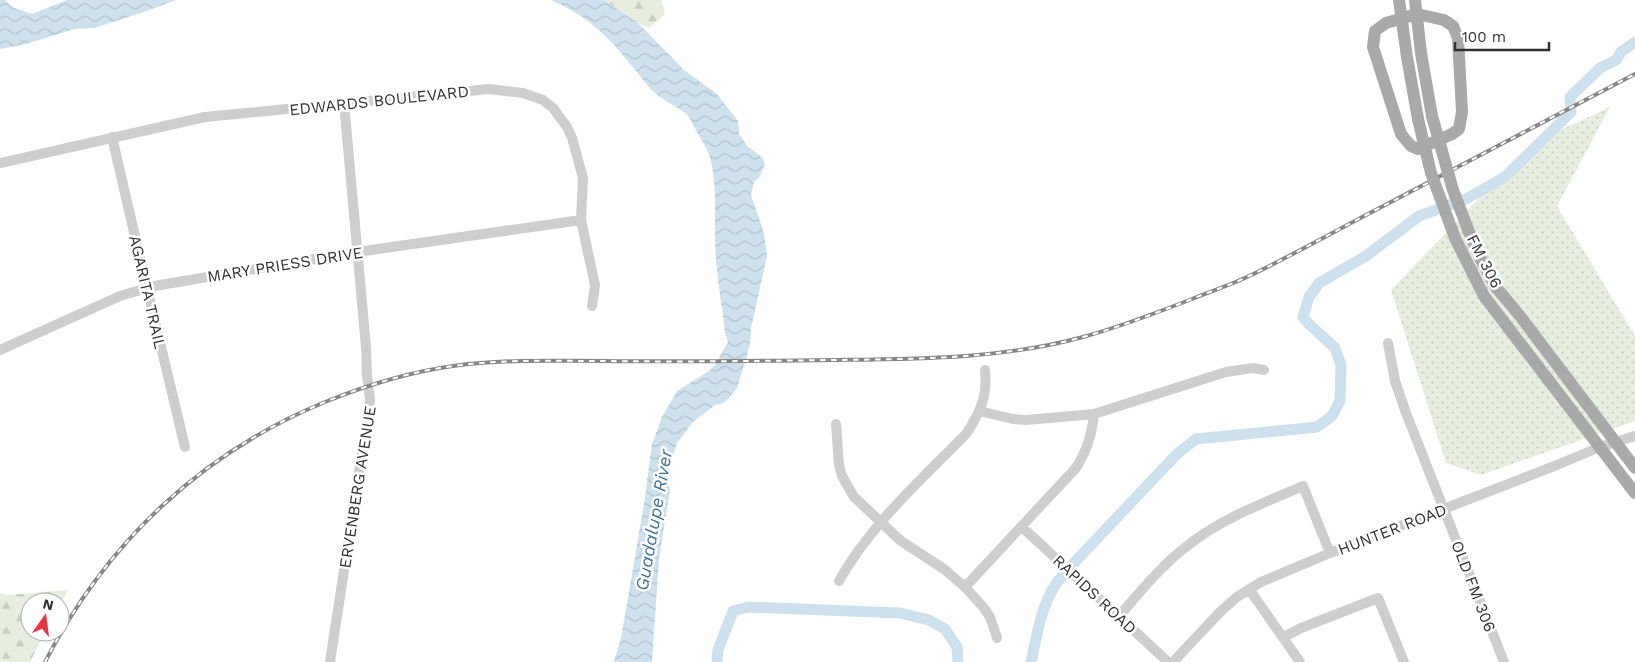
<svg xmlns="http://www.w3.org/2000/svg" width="1635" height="662" font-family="'Work Sans',sans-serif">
<defs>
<pattern id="grass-dots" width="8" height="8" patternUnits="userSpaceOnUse" patternTransform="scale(1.25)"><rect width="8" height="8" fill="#e7eedf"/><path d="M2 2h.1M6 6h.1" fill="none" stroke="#c7cdc0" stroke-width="1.8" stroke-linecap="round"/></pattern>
<pattern id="forest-firs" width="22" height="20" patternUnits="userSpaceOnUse" patternTransform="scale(1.25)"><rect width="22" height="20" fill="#e7eedf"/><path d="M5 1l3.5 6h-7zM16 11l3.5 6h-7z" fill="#c7cdc0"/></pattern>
<pattern id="water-waves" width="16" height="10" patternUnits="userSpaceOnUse" patternTransform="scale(1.25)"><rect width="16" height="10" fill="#cce1ed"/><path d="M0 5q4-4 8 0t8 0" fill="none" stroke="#b0c2cc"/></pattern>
</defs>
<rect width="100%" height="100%" fill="#fff"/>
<!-- grass -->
<path fill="url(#grass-dots)" d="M 1610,107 L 1557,206 L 1635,336 L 1635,421 L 1481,475 L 1446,463 L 1391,290 L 1531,144 Z"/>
<!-- forest -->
<path fill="url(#forest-firs)" d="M 604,0 L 661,0 L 665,14 L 649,28 L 638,23 Z
M 68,590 L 60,605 L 60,602 L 30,602 L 30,632 L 45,632 L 30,662 L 0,662 L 0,593 L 7,595 Z"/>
<!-- water -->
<path fill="url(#water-waves)" d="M 0,0 L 5,0 L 12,7 L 32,14 L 67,0 L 176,0 L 141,13 L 94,28 L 75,29 L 26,44 L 0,49 Z
M 551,0 L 604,0 L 638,23 L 684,70 L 717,94 L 738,121 L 739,134 L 748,147 L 762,157 L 765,164 L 759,178 L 754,182 L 751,195 L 764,233 L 767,256 L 751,328 L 750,343 L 746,359 L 737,388 L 729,398 L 723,403 L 715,405 L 693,422 L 677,443 L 669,468 L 668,481 L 670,490 L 659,559 L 652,662 L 614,662 L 621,638 L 644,504 L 652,444 L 662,417 L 677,391 L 709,371 L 715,365 L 728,342 L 725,332 C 722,308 718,284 716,260 C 713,228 718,193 711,161 C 709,152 703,142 698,134 C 695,128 692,122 689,117 C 678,105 659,100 649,87 C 618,49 599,21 551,0 Z"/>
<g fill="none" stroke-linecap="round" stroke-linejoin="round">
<!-- river -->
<path stroke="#cce1ed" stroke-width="11" d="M 1072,565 L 1177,454 L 1196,439 L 1317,427 L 1332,416 L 1340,401 L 1341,365 L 1335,348 L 1309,324 L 1303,317 L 1309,297 L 1319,283 L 1366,256 L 1419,216 L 1466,199 L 1505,177 L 1571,112 L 1570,97 L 1600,68 L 1616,60 L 1621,52 L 1635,42
M 717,662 L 718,650 L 733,611 L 748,607 L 900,613 L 929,620 L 945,629 L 957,647 L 958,662
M 1031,662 C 1038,631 1042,596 1065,573"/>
<!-- minor -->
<path stroke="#cecece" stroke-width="10" d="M 112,137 L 147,288 L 185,447
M 0,163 L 205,117 L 489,89 L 523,93 L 543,100 L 553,108 L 567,127 L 572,138 L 583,178 L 581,220 L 595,285 L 592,306
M 1388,343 L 1395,381 L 1406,413 L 1504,662
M 0,350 L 120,296 L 154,286 L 357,252 L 581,220
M 979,411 L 1013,419 L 1026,420 L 1094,414 L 1226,372 L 1253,368 L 1264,370
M 836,424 L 839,465 L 842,476 L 854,497 L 901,541 L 944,569 L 965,587 L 984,608 L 990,617 L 997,638
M 1022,527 L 1168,662
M 839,581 C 871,524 921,480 966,434 C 980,413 988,396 985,370
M 965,587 L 1075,469 C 1087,452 1092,435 1094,414
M 1249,589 L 1300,662
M 1119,616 C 1141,591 1161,566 1187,546 C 1221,519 1263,503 1303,486 L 1330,553
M 1284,637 L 1301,628 L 1378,598 L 1404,662
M 330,662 L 370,400 L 367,376 L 366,347 L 344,103
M 1173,662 L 1221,611 L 1237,597 L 1261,582 L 1330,553 L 1557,465 L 1600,447 L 1635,436"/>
<!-- major -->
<path stroke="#a9a9a9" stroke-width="12" d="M 1399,0 L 1407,57 L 1418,119
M 1415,0 L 1421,53 L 1432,116
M 1417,14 L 1444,20 L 1453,26 L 1458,38 L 1462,112 L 1459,129 L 1452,134 L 1418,149 L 1411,146 L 1401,134 L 1373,47 L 1375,31 L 1386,23 Z
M 1469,232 L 1480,258 L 1495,286 L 1520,316 L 1635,468
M 1455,238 L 1484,296 L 1635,493"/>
<!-- rail casing -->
<g stroke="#868686" stroke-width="4">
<path id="rail" d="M 45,662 C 106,543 201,453 325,402 C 367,385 409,372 453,366 C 504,359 554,361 604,361 C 681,362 758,361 835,360 C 918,359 1002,359 1083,337 C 1120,327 1156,313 1192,299 C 1211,291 1231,285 1249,276 C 1289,257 1328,235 1368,214 C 1457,168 1546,120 1635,74"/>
</g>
<!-- rail -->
<use href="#rail" stroke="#fff" stroke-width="2" stroke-dasharray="5.5" stroke-linecap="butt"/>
<!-- major-bridge -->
<path stroke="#a9a9a9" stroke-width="12" d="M 1432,116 L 1453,190 L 1469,232
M 1418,119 L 1431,173 L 1455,238"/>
</g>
<g text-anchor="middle" stroke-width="5" stroke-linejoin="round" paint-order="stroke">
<!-- street labels -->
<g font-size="16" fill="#313131" stroke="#fff">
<text transform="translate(379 100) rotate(-6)" y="6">EDWARDS BOULEVARD</text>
<text transform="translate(1485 261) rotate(63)" y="6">FM 306</text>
<text transform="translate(285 264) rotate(-9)" y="6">MARY PRIESS DRIVE</text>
<text transform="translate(148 292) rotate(77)" y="6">AGARITA TRAIL</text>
<text transform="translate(357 487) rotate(-81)" y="6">ERVENBERG AVENUE</text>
<text transform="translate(1392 529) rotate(-21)" y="6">HUNTER ROAD</text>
<text transform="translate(1474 586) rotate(69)" y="6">OLD FM 306</text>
<text transform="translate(1095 594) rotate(43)" y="6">RAPIDS ROAD</text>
</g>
<!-- water labels -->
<g font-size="18" font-style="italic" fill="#3d7396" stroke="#fff">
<text transform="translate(654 520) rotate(-80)" y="6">Guadalupe River</text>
</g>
</g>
<!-- north arrow -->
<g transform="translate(45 617) rotate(14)"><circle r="24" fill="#ffffff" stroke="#adadad"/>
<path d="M0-4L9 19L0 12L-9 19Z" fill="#e83441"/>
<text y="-8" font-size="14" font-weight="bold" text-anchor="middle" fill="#313131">N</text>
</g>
<!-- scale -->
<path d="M1455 42v8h94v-8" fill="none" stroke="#313131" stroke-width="2.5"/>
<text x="1462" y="42" font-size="15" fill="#313131" stroke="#ffffff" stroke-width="4" paint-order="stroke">100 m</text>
</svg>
